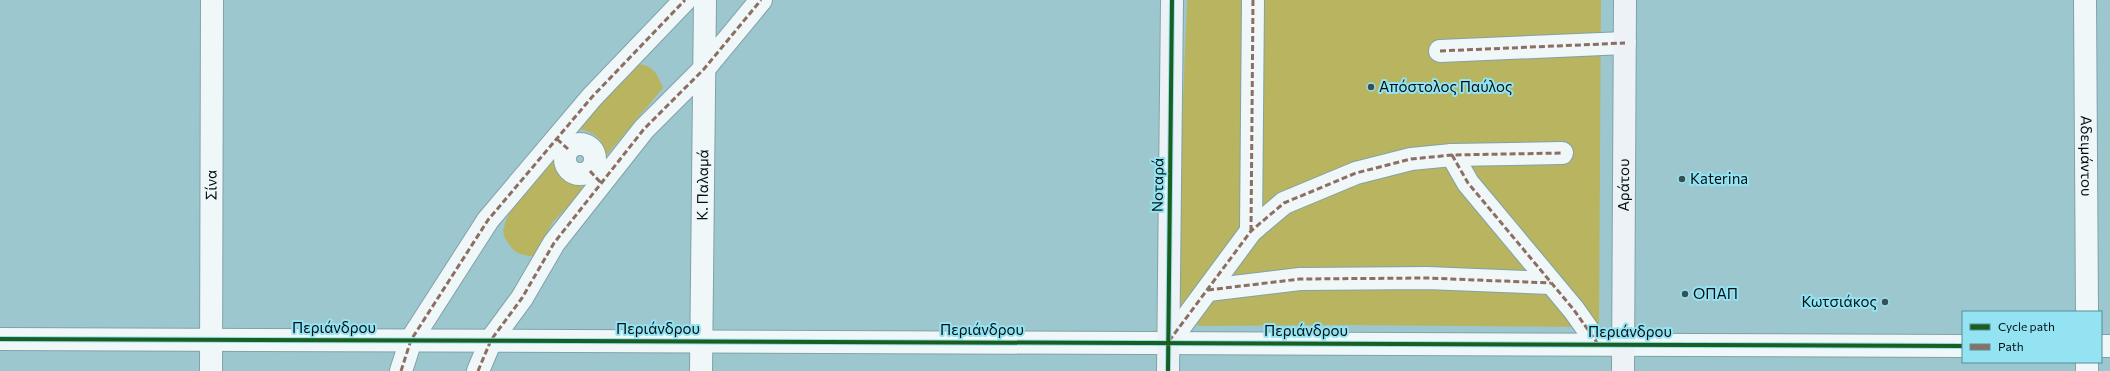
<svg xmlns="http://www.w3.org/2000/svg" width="2110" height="371" font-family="Commissioner,sans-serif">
<rect width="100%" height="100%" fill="#9dc7cf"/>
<!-- green -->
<path fill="#b8b460" d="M 1187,0 L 1601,0 L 1599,327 L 1343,325 L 1199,326 L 1175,305 Z
M 637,64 C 653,65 657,73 663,88 L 605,157 C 604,139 595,132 578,129 L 614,86 Z
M 554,159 C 562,178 566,184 586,187 L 553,222 L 533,256 C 523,256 514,253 509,244 C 505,240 502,233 504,227 C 510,203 538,177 554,159 Z"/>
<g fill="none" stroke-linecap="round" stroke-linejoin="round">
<!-- street casing -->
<g stroke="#80a2a8" stroke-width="24">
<g id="street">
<path id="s1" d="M 2085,0 L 2087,312"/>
<path d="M 1440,51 L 1625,43"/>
<circle cx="580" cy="159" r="15"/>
<path d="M 1452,155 L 1468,183 L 1574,310 L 1598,344"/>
<path d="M 1251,231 L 1253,0"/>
<path d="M 1208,290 L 1300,279 L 1427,278 L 1551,283"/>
<path d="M 0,339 L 1963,346"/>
<path d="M 1168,343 L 1251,231 L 1284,203 L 1356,173 L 1411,159 L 1452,155 L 1562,153"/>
<path d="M 2101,346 L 2110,346"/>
<path id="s2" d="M 211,371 L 212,0"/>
<path d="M 401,371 L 411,340 L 488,220 L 592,97 L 685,0"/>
<path d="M 478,371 L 491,340 L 522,298 L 554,243 L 644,129 L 704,69 L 761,0"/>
<path id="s3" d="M 701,371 L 705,0"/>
<path d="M 2087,371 L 2087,362"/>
</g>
</g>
<!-- secondary casing -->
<g stroke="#80a2a8" stroke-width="24">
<g id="secondary">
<path d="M 1168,371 L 1172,0"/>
<path id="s4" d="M 1623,371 L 1625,0"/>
</g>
</g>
<!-- street -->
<use href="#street" stroke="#f0f7f8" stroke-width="22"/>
<!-- secondary -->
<use href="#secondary" stroke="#ecf2f5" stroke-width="22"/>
<!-- quiet -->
<path stroke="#8d6e63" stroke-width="3" stroke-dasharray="6 3" stroke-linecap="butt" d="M 1440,51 L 1625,43
M 557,139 L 568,149
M 1452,155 L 1468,183 L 1574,310 L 1598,344
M 590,171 L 601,183
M 1251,231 L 1253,0
M 1208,290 L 1300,279 L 1427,278 L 1551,283
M 1169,341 L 1251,231 L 1284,203 L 1356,173 L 1411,159 L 1452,155 L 1562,153
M 401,371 L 411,340 L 488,220 L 592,97 L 685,0
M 478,371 L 491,340 L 522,298 L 554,243 L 644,129 L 704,69 L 761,0"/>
<!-- cycleway casing -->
<g stroke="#94e3f2" stroke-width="6">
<path id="cycleway" d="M 0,339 L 1963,346
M 1168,371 L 1172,0"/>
</g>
<!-- cycleway -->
<use href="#cycleway" stroke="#1b5e20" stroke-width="4"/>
</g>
<!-- markers -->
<g fill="#375055" stroke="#94e3f2" stroke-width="1.5">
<circle cx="1371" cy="87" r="4"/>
<circle cx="1682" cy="179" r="4"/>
<circle cx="1685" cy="294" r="4"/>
<circle cx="1885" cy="302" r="4"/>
</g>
<g text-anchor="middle" stroke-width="4" stroke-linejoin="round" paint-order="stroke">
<!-- poi labels -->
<g font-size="15" fill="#001014" stroke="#94e3f2" text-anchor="start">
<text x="1379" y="92">Απόστολος Παύλος</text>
<text x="1690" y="184">Katerina</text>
<text x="1693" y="299">ΟΠΑΠ</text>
<text x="1877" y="307" text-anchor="end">Κωτσιάκος</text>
</g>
<!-- street labels -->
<g font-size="15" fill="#001014" stroke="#94e3f2">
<text dy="5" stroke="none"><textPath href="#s1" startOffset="156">Αδειμάντου</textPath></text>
<text dy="5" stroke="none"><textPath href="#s2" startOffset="186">Σίνα</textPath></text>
<text dy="5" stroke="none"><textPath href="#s3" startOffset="186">Κ. Παλαμά</textPath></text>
<text transform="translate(1158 185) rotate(-89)" y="5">Νοταρά</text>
<text dy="5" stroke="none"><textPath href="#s4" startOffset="186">Αράτου</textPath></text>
<text x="334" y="333">Περιάνδρου</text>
<text x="658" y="334">Περιάνδρου</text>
<text x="982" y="335">Περιάνδρου</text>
<text x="1306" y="336">Περιάνδρου</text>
<text x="1630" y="337">Περιάνδρου</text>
</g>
</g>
<!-- legend -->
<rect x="1962" y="311" width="140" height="52" fill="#94e3f2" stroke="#598f99"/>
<rect x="1970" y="324" width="20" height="6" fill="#1b5e20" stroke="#598f99"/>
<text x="1998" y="331" font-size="12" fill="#001014">Cycle path</text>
<rect x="1970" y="344" width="20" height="6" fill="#8d6e63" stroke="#598f99"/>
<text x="1998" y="351" font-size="12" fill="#001014">Path</text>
</svg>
